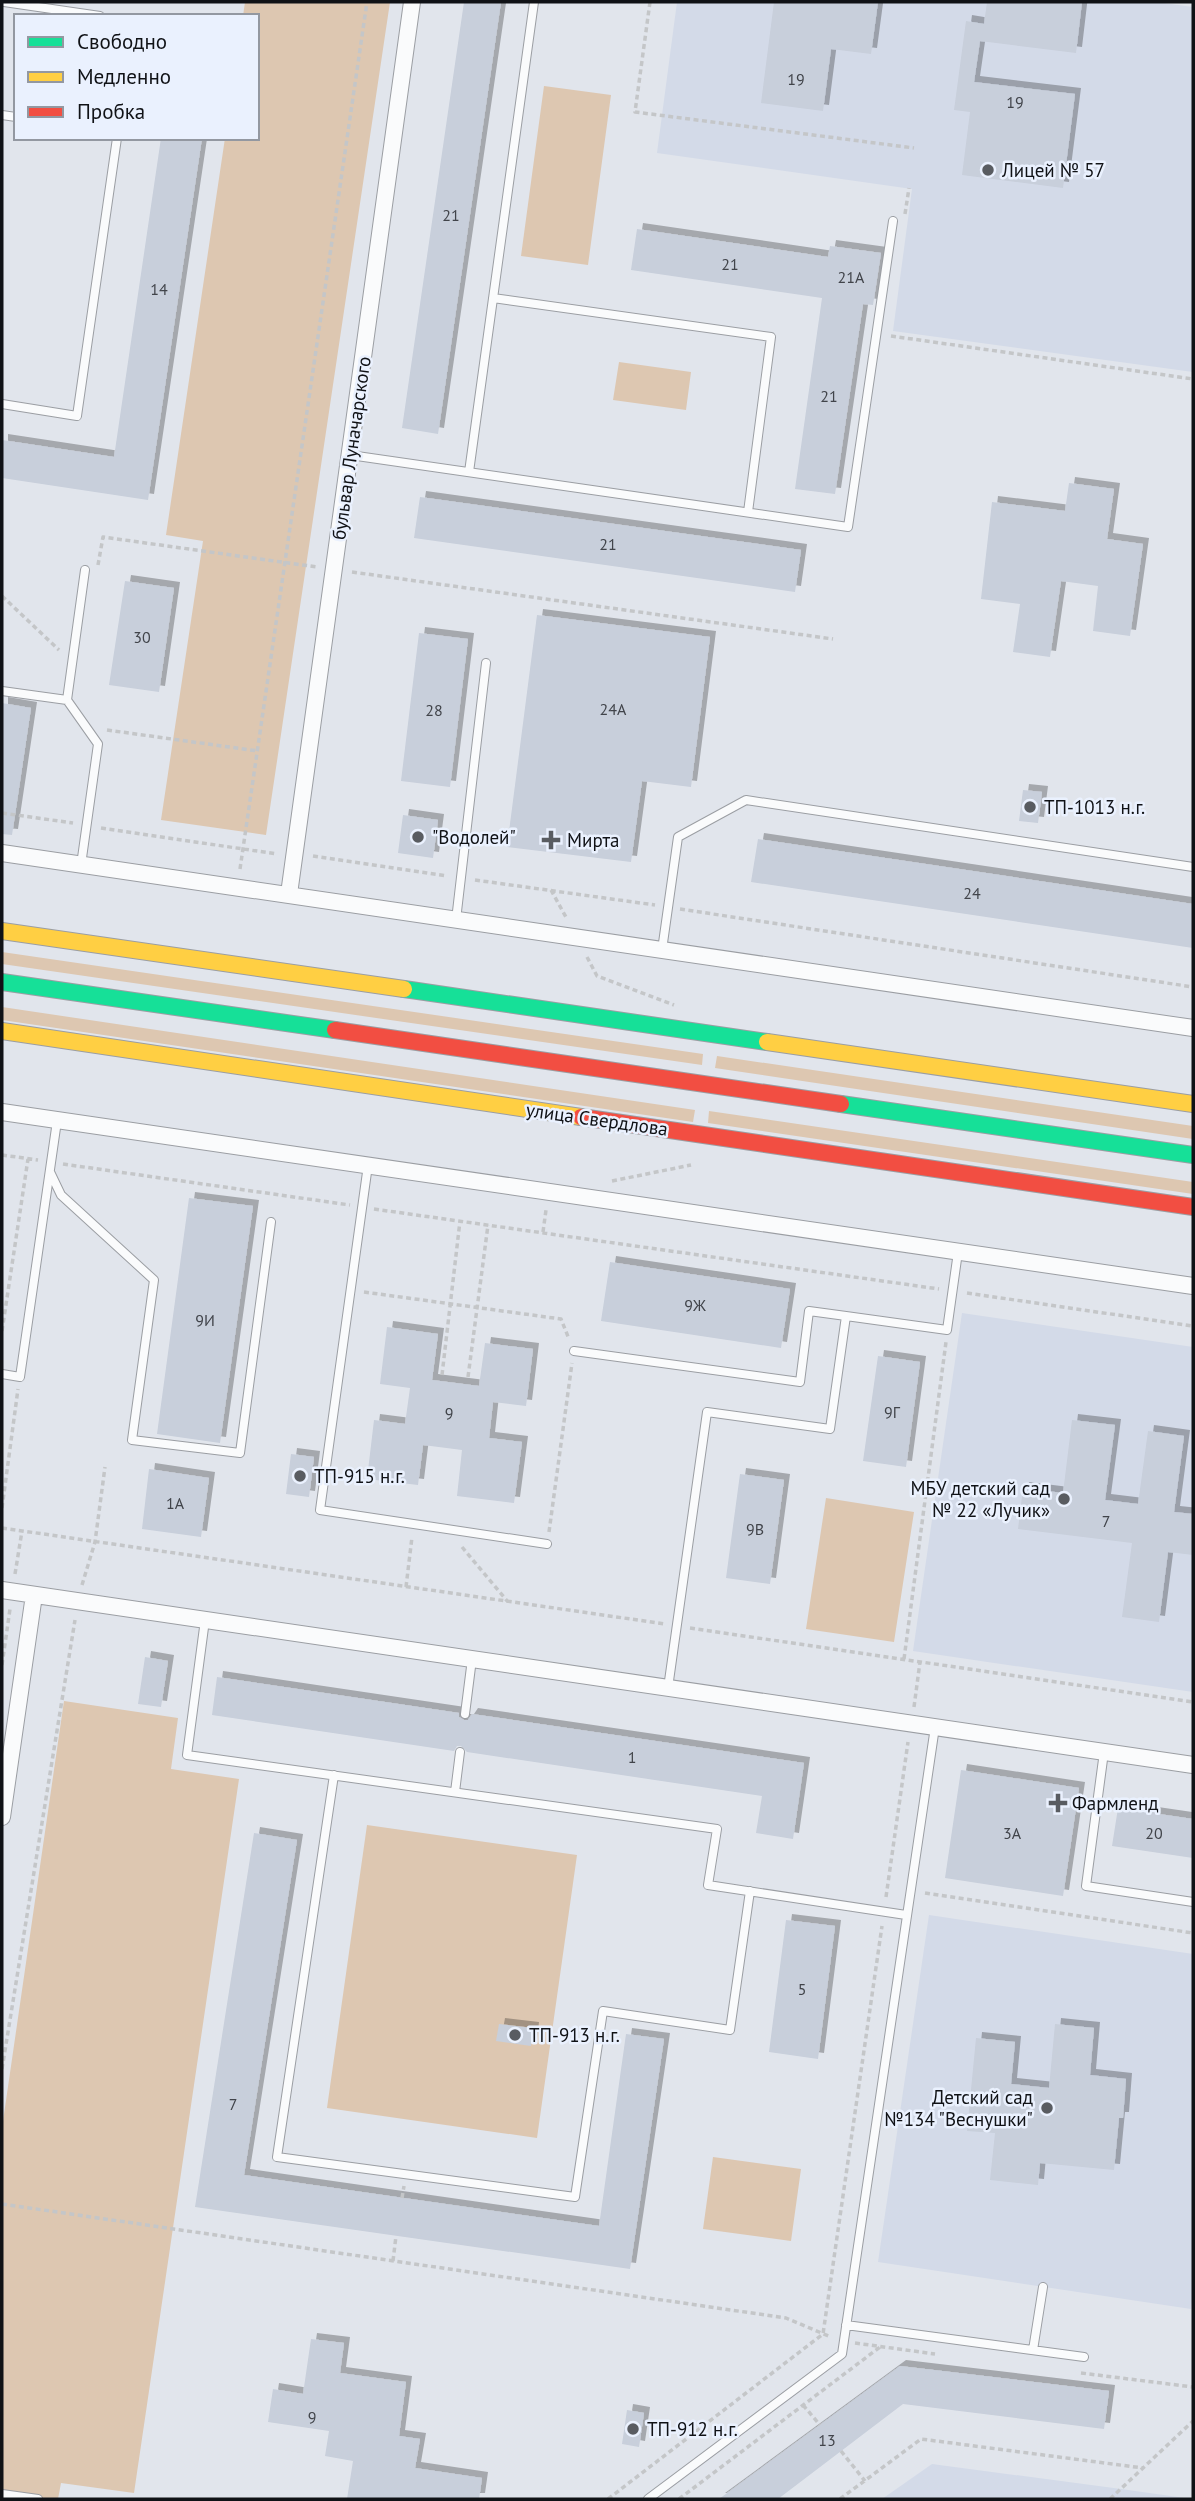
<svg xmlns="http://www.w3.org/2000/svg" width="1195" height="2501" font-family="'PT Sans',sans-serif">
<defs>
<filter id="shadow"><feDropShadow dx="6" dy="-6" stdDeviation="0" flood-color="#0004"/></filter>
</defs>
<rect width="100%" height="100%" fill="#e1e5ec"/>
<!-- built -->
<path fill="#d3dae8" d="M 677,2 L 1156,2 L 1193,7 L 1193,372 L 893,331 L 912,189 L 657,153 Z
M 962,1313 L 1193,1347 L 1193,1692 L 913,1651 Z
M 929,1915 L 1193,1954 L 1193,2295 L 1191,2309 L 878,2262 Z
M 932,2464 L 1121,2489 L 1192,2499 L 882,2499 Z"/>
<!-- green -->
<path fill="#ddc7b1" d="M 245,2 L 390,2 L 266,835 L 161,820 L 203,541 L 166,535 L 225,138 L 257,138 L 257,16 L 243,16 Z
M 544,86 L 611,95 L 588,265 L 521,256 Z
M 619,362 L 691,372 L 686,410 L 613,400 Z
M 2,952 L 703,1054 L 702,1065 L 2,964 Z
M 2,1007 L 695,1110 L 693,1122 L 2,1020 Z
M 717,1056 L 1193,1126 L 1193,1139 L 715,1068 Z
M 709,1111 L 1193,1182 L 1193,1194 L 708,1123 Z
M 826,1498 L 914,1512 L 894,1642 L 806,1629 Z
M 64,1701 L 178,1718 L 171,1769 L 239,1779 L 134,2493 L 61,2483 L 58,2499 L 2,2499 L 2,2128 Z
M 367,1825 L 577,1855 L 537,2138 L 327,2108 Z
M 713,2157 L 801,2169 L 791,2241 L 703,2229 Z"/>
<!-- building -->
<path fill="#c8cfdb" filter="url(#shadow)" d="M 464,2 L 501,2 L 438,434 L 402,428 Z
M 774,2 L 878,2 L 871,54 L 831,49 L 823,111 L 761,103 Z
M 987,2 L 1082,2 L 1076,53 L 980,41 L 974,82 L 1075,94 L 1063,188 L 962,175 L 970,112 L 954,110 L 966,21 L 984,24 Z
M 161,138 L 202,138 L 148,500 L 2,478 L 2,440 L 114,457 Z
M 637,229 L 828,257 L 830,246 L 881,253 L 873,305 L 863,304 L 835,494 L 795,489 L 822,298 L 631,270 Z
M 1069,483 L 1114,489 L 1107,539 L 1143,544 L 1130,636 L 1093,631 L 1098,586 L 1061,581 L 1050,657 L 1013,652 L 1020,604 L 981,599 L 992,502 L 1065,511 Z
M 420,497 L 801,550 L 795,592 L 414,538 Z
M 125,581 L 174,588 L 159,692 L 109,685 Z
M 537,615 L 710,637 L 691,787 L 642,781 L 631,862 L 507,847 Z
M 419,633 L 468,639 L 450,787 L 401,781 Z
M 2,703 L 31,708 L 12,835 L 2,834 Z
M 1023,790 L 1042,792 L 1038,823 L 1019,821 Z
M 403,815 L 438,820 L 433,858 L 398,853 Z
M 758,839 L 1193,904 L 1193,948 L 751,882 Z
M 189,1198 L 253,1206 L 220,1443 L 157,1434 Z
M 610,1262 L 790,1289 L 781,1348 L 601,1321 Z
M 387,1327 L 438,1334 L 432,1380 L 479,1386 L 485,1343 L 533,1349 L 526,1406 L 493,1402 L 489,1438 L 522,1442 L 514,1503 L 457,1496 L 462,1450 L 423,1445 L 418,1485 L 367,1479 L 374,1420 L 405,1424 L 410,1388 L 380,1384 Z
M 878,1356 L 920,1362 L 906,1467 L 863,1461 Z
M 1072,1420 L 1115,1425 L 1105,1500 L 1138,1504 L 1148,1431 L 1184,1436 L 1174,1512 L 1193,1514 L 1193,1555 L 1168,1552 L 1159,1622 L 1122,1617 L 1132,1543 L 1018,1529 L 1023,1488 L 1063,1493 Z
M 291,1454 L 314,1457 L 309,1497 L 286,1494 Z
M 149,1469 L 209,1478 L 201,1537 L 142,1529 Z
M 740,1474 L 784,1480 L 770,1584 L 726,1578 Z
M 145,1657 L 168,1661 L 161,1707 L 138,1704 Z
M 217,1677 L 459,1713 L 459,1717 L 464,1720 L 468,1720 L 472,1714 L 804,1763 L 793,1839 L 756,1833 L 762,1796 L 467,1752 L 461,1746 L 457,1746 L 454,1751 L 212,1715 Z
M 961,1770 L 1079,1788 L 1063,1896 L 945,1878 Z
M 1118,1808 L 1193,1819 L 1193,1858 L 1112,1846 Z
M 254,1833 L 297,1840 L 244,2175 L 599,2226 L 626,2034 L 664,2039 L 630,2269 L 195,2207 Z
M 786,1920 L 835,1926 L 818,2059 L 769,2052 Z
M 499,2024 L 533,2028 L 531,2046 L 496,2041 Z
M 1055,2024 L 1094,2028 L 1090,2075 L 1126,2079 L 1123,2118 L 1119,2118 L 1114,2170 L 1040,2163 L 1038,2185 L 990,2180 L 995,2133 L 967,2131 L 976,2038 L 1015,2042 L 1011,2084 L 1049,2088 Z
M 311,2339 L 344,2343 L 340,2373 L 406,2382 L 399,2436 L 420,2439 L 415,2468 L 482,2478 L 479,2499 L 347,2499 L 353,2461 L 325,2456 L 329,2431 L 268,2422 L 273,2389 L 303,2394 Z
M 900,2366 L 1109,2391 L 1104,2429 L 903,2404 L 778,2499 L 719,2499 Z
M 627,2410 L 644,2413 L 639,2447 L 622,2444 Z"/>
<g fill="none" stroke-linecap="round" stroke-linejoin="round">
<!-- lane casing -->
<g stroke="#9b9ea3" stroke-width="10">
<path id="lane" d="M 4,2 L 100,16
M 2,115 L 16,117
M 493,298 L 771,337 L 748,512
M 2,404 L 77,416 L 117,138
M 350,455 L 848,527 L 893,221
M 469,472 L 534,2
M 2,691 L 67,700 L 98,744 L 81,865
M 67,700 L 85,570
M 456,920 L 486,663
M 662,950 L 678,837 L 746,800 L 1193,867
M 368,1165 L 320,1510 L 547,1544
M 50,1172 L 61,1195 L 154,1280 L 132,1440 L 240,1453 L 271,1222
M 574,1351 L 800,1382 L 809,1311 L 846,1316
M 2,1374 L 20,1377 L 57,1121
M 205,1620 L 187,1755 L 717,1829 L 708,1885 L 906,1915
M 668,1688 L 707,1412 L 830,1429 L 846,1316 L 947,1330 L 958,1252
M 465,1714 L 472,1659
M 1104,1752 L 1086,1886 L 1193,1902
M 334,1775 L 277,2157 L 575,2197 L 603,2011 L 730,2030 L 750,1891
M 455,1792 L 460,1752
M 846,2325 L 1084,2357
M 1033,2350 L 1043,2287
M 2,2494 L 38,2499
M 648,2499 L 842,2354 L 935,1727"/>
</g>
<!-- street casing -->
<g stroke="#9b9ea3" stroke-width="18">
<path id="street" d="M 2,853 L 1193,1028
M 289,894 L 412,2
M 2,1112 L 1193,1286
M 2,1590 L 1193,1765
M 2,1817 L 34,1595"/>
</g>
<!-- fast casing -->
<g stroke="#9b9ea3" stroke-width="18">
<path id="fast" d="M 2,982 L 335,1030
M 404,989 L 767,1042
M 841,1104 L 1193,1155"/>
</g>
<!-- slow casing -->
<g stroke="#9b9ea3" stroke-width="18">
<path id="slow" d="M 2,931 L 404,989
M 2,1031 L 581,1117
M 767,1042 L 1193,1104"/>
</g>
<!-- jam casing -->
<g stroke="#9b9ea3" stroke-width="18">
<path id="jam" d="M 335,1030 L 841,1104
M 581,1117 L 1193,1207"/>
</g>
<!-- path -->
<path stroke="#c4c6c8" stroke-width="3.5" stroke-dasharray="5 3.5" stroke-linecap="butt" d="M 650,2 L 635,112 L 914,148
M 905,214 L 909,188
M 891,336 L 1193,379
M 98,565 L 103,537 L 317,567
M 352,572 L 833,639
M 2,596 L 59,650
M 107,730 L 258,751
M 2,813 L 73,823
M 101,828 L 277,854
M 313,856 L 447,876
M 240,869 L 367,2
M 475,880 L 655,905
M 551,890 L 567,919
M 680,909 L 1193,987
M 587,957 L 597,976 L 674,1005
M 2,1155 L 38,1160
M 63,1164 L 350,1205
M 612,1181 L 691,1165
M 374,1209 L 939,1289
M 543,1232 L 546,1210
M 364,1292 L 561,1319 L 569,1339
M 967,1293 L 1193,1326
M 2,1331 L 28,1159
M 442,1375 L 460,1221
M 468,1377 L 488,1225
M 2,1508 L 18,1389
M 2,1528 L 665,1624
M 549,1532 L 572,1363
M 462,1547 L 508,1602
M 15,1574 L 22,1531
M 82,1585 L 95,1542 L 105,1467
M 406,1587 L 412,1537
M 690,1628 L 1193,1702
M 904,1659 L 946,1342
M 2,1665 L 10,1609
M 914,1707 L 920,1662
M 925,1893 L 1193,1933
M 886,1897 L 908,1742
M 2,2069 L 75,1620
M 402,2198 L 404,2186
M 2,2204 L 786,2318 L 831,2337
M 393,2261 L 396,2236
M 855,2343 L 935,2354
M 1081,2373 L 1193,2387
M 803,2405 L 820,2425
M 841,2451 L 865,2481
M 608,2499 L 823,2334 L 882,1926
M 679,2499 L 880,2347
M 840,2499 L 921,2439 L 1143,2468
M 1110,2499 L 1193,2421"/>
<!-- lane -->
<use href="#lane" stroke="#fafbfc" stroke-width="8"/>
<!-- street -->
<use href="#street" stroke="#fafbfc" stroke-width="16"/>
<!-- fast -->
<use href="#fast" stroke="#16e098" stroke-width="16"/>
<!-- slow -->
<use href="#slow" stroke="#ffcf43" stroke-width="16"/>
<!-- jam -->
<use href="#jam" stroke="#f24e42" stroke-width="16"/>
</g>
<!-- markers -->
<g fill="#595c61" stroke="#eaf1fe" stroke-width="2.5">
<circle cx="988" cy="170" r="7"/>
<circle cx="1030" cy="807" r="7"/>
<circle cx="418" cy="837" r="7"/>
<path d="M547.5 829.5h7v7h7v7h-7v7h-7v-7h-7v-7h7z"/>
<circle cx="300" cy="1476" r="7"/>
<circle cx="1064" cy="1499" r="7"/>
<path d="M1054.5 1792.5h7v7h7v7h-7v7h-7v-7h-7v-7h7z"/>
<circle cx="515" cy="2035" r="7"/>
<circle cx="1047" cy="2108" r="7"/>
<circle cx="633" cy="2429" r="7"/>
</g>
<g text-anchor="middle" stroke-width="5" stroke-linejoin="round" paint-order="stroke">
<!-- number labels -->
<g font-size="16" fill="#41444a">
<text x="796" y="85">19</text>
<text x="1015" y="108">19</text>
<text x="451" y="221">21</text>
<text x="730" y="270">21</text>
<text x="851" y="283">21А</text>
<text x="159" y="295">14</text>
<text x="829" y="402">21</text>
<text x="608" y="550">21</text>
<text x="142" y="643">30</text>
<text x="613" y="715">24А</text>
<text x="434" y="716">28</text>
<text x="972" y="899">24</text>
<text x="695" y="1311">9Ж</text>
<text x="205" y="1326">9И</text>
<text x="892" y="1418">9Г</text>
<text x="449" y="1419">9</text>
<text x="175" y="1509">1А</text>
<text x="1106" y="1527">7</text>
<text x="755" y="1535">9В</text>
<text x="632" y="1763">1</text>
<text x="1012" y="1839">3А</text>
<text x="1154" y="1839">20</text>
<text x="802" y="1995">5</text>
<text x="233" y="2110">7</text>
<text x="312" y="2423">9</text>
<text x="827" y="2446">13</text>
</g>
<!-- poi labels -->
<g font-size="19" fill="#101216" stroke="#eaf1fe" text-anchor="start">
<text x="1002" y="177">Лицей № 57</text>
<text x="1044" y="814">ТП-1013 н.г.</text>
<text x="432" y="844">"Водолей"</text>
<text x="567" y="847">Мирта</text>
<text x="314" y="1483">ТП-915 н.г.</text>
<text x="1050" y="1495" text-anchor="end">МБУ детский сад<tspan x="1050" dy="22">№ 22 «Лучик»</tspan></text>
<text x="1072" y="1810">Фармленд</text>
<text x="529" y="2042">ТП-913 н.г.</text>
<text x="1033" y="2104" text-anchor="end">Детский сад<tspan x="1033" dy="22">№134 "Веснушки"</tspan></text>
<text x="647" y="2436">ТП-912 н.г.</text>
</g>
<!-- street labels -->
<g font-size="19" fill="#101216" stroke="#eaf1fe">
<text transform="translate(351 448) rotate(-82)" y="7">бульвар Луначарского</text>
<text transform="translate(597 1119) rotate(8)" y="7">улица Свердлова</text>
</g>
</g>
<!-- border -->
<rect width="1195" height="2501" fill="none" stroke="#101216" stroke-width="7"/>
<!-- legend -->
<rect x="14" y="14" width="245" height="126" fill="#eaf1fe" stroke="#9398a1" stroke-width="2"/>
<rect x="28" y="37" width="35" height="10" fill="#16e098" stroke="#9398a1" stroke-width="2"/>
<text x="77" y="49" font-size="21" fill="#101216">Свободно</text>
<rect x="28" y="72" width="35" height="10" fill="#ffcf43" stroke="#9398a1" stroke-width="2"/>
<text x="77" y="84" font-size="21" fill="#101216">Медленно</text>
<rect x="28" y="107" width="35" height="10" fill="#f24e42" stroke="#9398a1" stroke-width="2"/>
<text x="77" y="119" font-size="21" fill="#101216">Пробка</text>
</svg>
